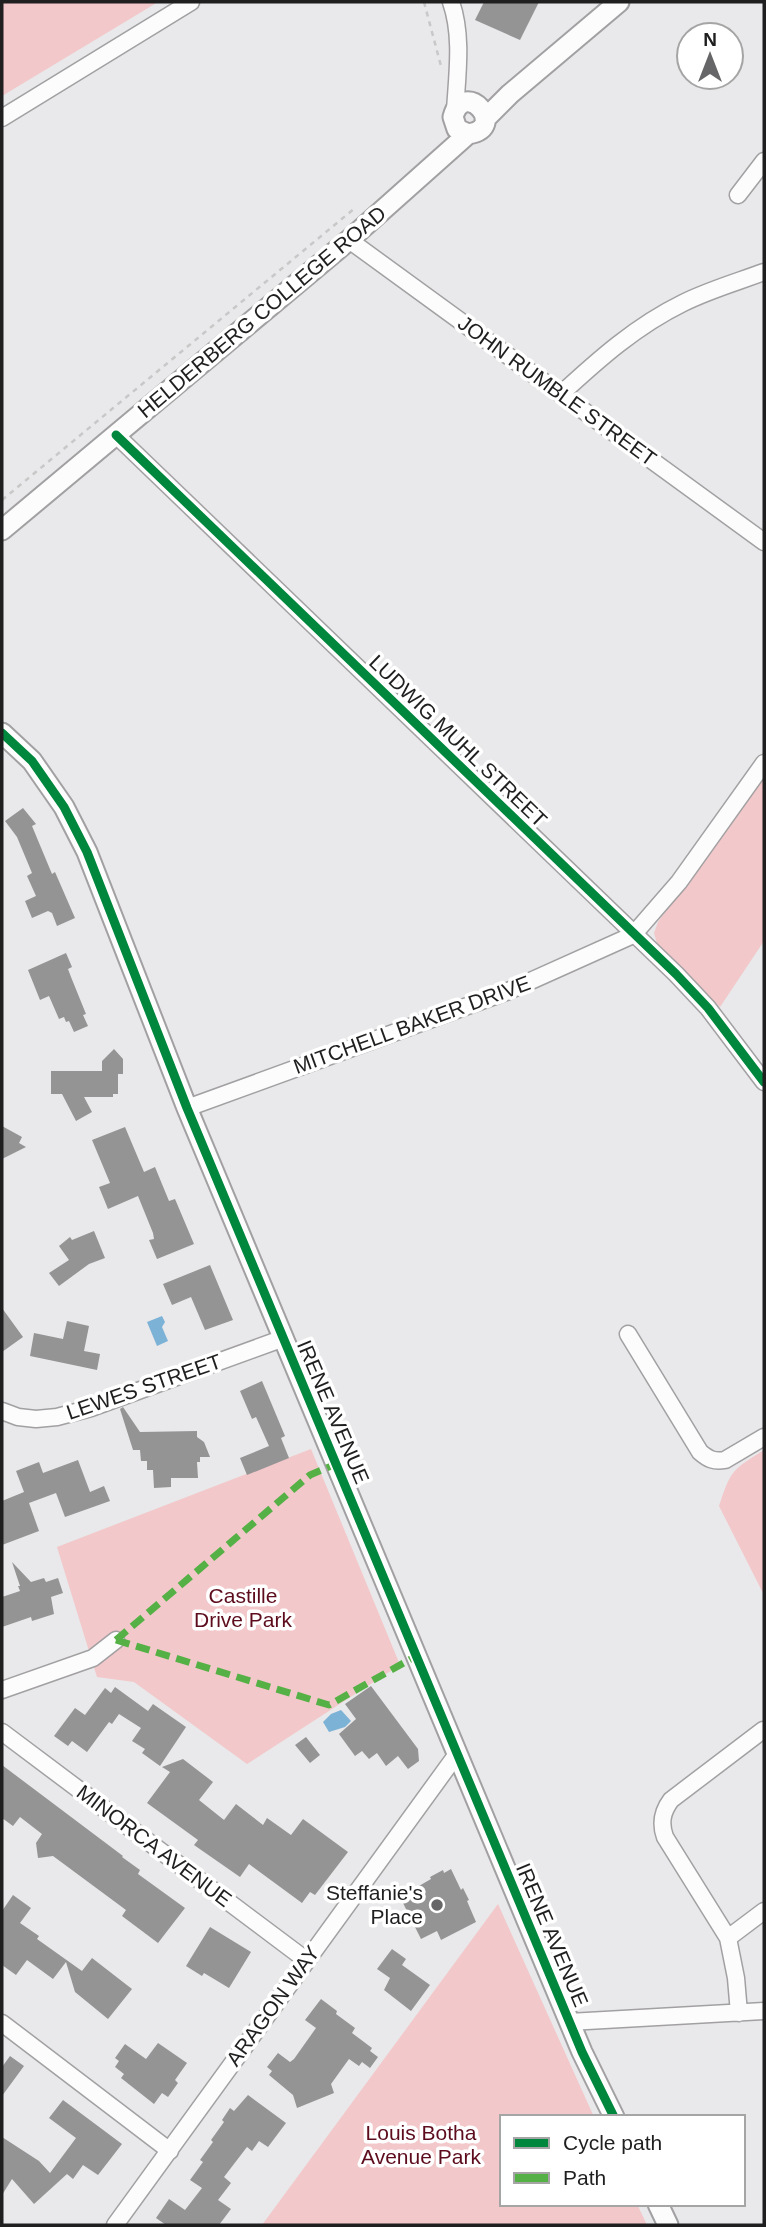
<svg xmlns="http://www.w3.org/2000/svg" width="766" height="2227" font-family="Arial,sans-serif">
<rect width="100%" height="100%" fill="#e9e8ea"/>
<!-- green -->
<path fill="#f2c8ca" d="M 2,2 L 158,2 L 2,96 Z
M 764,773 L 764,941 L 720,1007 L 658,947 L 654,933 L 658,922 Z
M 311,1449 L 400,1665 L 247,1764 L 134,1682 L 97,1677 L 57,1547 Z
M 764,1450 L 764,1595 L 719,1506 C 731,1470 732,1470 764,1450 Z
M 498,1904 L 594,2117 L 502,2117 L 502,2204 L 637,2204 L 647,2225 L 262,2225 Z"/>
<!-- water -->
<path fill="#7cb2d6" d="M 162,1316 L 165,1322 L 162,1327 L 168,1341 L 157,1346 L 147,1322 Z
M 341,1710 L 351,1721 L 345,1727 L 329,1732 L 323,1722 L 331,1714 Z"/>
<!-- building -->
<path fill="#949495" d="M 484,2 L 539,2 L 520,40 L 475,20 Z
M 23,808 L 36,824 L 32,826 L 52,874 L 55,872 L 75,918 L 57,926 L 52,913 L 48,911 L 32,918 L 25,901 L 36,896 L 27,876 L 32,873 L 17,837 L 5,821 Z
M 66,953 L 72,967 L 68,969 L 71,977 L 86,1014 L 83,1015 L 88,1026 L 74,1032 L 69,1021 L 66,1022 L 64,1017 L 59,1019 L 49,996 L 40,1000 L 28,970 Z
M 114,1049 L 123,1059 L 123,1074 L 118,1074 L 118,1094 L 113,1094 L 113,1097 L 84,1097 L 92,1112 L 76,1121 L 62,1094 L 51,1094 L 51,1071 L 102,1071 L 102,1061 Z
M 2,1126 L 22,1137 L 19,1143 L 26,1147 L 2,1159 Z
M 125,1127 L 144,1172 L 155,1167 L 169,1201 L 175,1199 L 194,1244 L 157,1259 L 149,1240 L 154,1239 L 153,1233 L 138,1196 L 108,1209 L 99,1187 L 110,1183 L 92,1140 Z
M 94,1231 L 105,1258 L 89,1264 L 59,1286 L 49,1273 L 69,1260 L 59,1246 L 70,1237 L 72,1240 Z
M 210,1265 L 233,1320 L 205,1330 L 191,1297 L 172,1305 L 163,1284 Z
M 2,1308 L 23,1337 L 2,1352 Z
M 67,1321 L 89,1326 L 84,1351 L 100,1354 L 97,1370 L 30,1356 L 34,1333 L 63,1339 Z
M 262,1381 L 285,1436 L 281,1438 L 289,1458 L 247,1475 L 240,1458 L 269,1446 L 256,1417 L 252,1419 L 240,1391 Z
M 123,1407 L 140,1432 L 197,1431 L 197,1437 L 204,1442 L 210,1457 L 200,1457 L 200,1462 L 197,1462 L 198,1478 L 171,1478 L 171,1487 L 154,1488 L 153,1470 L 147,1470 L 147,1461 L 141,1461 L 140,1450 L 133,1450 L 120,1409 Z
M 78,1460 L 90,1492 L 104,1486 L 110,1501 L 65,1517 L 56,1493 L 29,1503 L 39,1531 L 2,1545 L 2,1501 L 24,1492 L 16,1471 L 39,1462 L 43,1473 Z
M 12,1562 L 31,1582 L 44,1578 L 46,1582 L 58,1578 L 63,1593 L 51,1597 L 54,1614 L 32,1621 L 31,1617 L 2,1627 L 2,1597 L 20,1591 L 18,1586 L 20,1586 Z
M 371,1686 L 418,1749 L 419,1761 L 408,1769 L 398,1756 L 386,1766 L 377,1753 L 369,1759 L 362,1751 L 355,1756 L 339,1734 L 356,1719 L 345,1704 Z
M 115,1687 L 148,1711 L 153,1704 L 186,1727 L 160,1766 L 142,1753 L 145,1749 L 132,1741 L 141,1728 L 119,1714 L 112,1724 L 109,1722 L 87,1752 L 72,1741 L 68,1746 L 54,1736 L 75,1708 L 85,1715 L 105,1688 L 111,1693 Z
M 306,1737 L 320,1755 L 310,1763 L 295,1745 Z
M 183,1759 L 213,1782 L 199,1800 L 224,1820 L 236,1804 L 263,1825 L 267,1818 L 291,1835 L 303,1819 L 348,1852 L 315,1895 L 310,1892 L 302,1903 L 249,1864 L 240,1877 L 194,1845 L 198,1840 L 147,1803 L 170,1772 L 162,1767 Z
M 2,1765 L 123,1856 L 122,1857 L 140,1870 L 138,1874 L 185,1908 L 158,1943 L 122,1916 L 126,1910 L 53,1856 L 38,1858 L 36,1843 L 42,1834 L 20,1817 L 13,1826 L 2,1818 Z
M 451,1869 L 461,1890 L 463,1888 L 469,1900 L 467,1901 L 476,1922 L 441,1940 L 437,1931 L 421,1939 L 400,1897 L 431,1879 L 430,1877 L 443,1870 L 444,1873 Z
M 13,1895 L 31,1908 L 20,1923 L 39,1936 L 37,1939 L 82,1971 L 92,1958 L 132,1989 L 108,2019 L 75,1992 L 66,1962 L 53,1979 L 27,1960 L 16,1975 L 2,1965 L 2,1911 Z
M 210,1927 L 251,1952 L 229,1988 L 204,1973 L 202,1976 L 186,1966 Z
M 392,1949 L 406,1959 L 402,1965 L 430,1985 L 411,2011 L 384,1990 L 390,1978 L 377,1969 Z
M 321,1999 L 337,2011 L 336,2014 L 355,2028 L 352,2033 L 372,2048 L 370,2051 L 378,2057 L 370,2068 L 362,2062 L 359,2066 L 349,2059 L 331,2084 L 334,2093 L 297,2108 L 293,2095 L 269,2075 L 272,2071 L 267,2067 L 278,2053 L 290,2062 L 294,2059 L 316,2028 L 305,2020 Z
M 158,2043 L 187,2063 L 175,2080 L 178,2083 L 168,2097 L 162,2093 L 154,2104 L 121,2078 L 124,2074 L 115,2067 L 119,2061 L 115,2058 L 125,2044 L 146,2059 Z
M 10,2056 L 24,2066 L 2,2096 L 2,2067 Z
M 248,2095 L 286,2123 L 268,2147 L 259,2141 L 252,2151 L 247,2147 L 224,2177 L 231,2183 L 218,2200 L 231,2209 L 219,2225 L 166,2225 L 156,2218 L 169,2199 L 185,2210 L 202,2188 L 190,2180 L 203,2162 L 200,2160 L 213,2142 L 211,2140 L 224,2122 L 222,2120 L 230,2108 L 234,2111 Z
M 63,2100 L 122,2144 L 98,2175 L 83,2165 L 73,2179 L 67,2174 L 34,2204 L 12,2179 L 2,2195 L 2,2137 L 39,2161 L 50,2173 L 76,2138 L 49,2118 Z"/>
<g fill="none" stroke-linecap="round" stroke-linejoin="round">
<!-- minor casing -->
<g stroke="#a2a0a2" stroke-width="19">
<path id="minor" d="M 451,2 C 463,36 457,76 455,111
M 2,118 L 191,2
M 738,195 L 764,161
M 349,240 L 764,542
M 561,394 C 599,359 636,326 683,303 C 709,290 737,282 764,272
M 116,435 L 676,974 L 708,1008 L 764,1082
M 187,1108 L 506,992 L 633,935 L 679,882 L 764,763
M 628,1334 L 700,1452 C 708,1459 714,1462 725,1460 L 764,1437
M 2,1411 L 18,1417 L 36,1419 L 57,1417 L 91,1408 L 284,1338
M 2,1690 L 93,1658 L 116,1640
M 2,1732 L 306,1960
M 728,1938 L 764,1911
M 739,2013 L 736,1978 L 728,1938 L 665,1837 C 660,1823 662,1812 671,1800 L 763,1730
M 569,2022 L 764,2011
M 2,2023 L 170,2151
M 115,2225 L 457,1754"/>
</g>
<!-- tertiary casing -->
<g stroke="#a2a0a2" stroke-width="23">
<path id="tertiary" d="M 485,119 L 510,94 L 619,2
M 2,530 L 349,240 L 468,134 C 510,128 464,77 453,117 L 457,129 L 468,134
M 2,733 L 32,761 L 64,807 L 87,852 L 187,1108 L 582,2052 L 614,2117
M 658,2204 L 668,2225"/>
</g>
<!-- path -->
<path stroke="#c9c8c9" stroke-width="2.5" stroke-dasharray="5 5" stroke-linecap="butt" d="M 424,2 L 441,66
M 2,500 L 355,208"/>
<!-- minor -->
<use href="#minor" stroke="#fcfcfc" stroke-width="16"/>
<!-- tertiary -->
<use href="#tertiary" stroke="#fcfcfc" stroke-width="19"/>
<!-- quiet -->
<path stroke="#55b145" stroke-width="7" stroke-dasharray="14 7" stroke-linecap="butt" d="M 116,1640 L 329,1705 L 416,1656
M 116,1640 L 310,1475 L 336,1464"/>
<!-- cycleway casing -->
<g stroke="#fff" stroke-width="13">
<path id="cycleway" d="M 116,435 L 676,974 L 708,1008 L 764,1082
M 2,733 L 32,761 L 64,807 L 87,852 L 187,1108 L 582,2052 L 614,2117"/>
</g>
<!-- cycleway -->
<use href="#cycleway" stroke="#00873e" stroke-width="9"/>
</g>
<!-- markers -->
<circle fill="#666567" stroke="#fff" stroke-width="2.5" cx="437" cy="1905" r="7"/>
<g text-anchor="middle" stroke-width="7" stroke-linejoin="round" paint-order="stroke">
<!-- street labels -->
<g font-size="21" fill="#201f20" stroke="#fff">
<text transform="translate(262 312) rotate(-40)" y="7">HELDERBERG COLLEGE ROAD</text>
<text transform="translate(557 391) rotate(36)" y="7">JOHN RUMBLE STREET</text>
<text transform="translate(458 741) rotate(44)" y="7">LUDWIG MUHL STREET</text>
<text transform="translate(412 1025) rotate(-20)" y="7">MITCHELL BAKER DRIVE</text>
<text transform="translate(144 1387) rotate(-19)" y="7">LEWES STREET</text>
<text transform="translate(333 1412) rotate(67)" y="7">IRENE AVENUE</text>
<text transform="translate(154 1846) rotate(37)" y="7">MINORCA AVENUE</text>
<text transform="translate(552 1935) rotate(67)" y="7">IRENE AVENUE</text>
<text transform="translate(273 2006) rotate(-54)" y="7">ARAGON WAY</text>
</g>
<!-- park labels -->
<g font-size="21" fill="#5c0c1c" stroke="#fff">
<text x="243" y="1603">Castille<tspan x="243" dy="24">Drive Park</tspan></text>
<text x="421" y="2140">Louis Botha<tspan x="421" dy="24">Avenue Park</tspan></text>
</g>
<!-- poi labels -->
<g font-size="21" fill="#201f20" stroke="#fff" text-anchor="end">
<text x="423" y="1900">Steffanie's<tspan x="423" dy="24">Place</tspan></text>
</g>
</g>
<!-- border -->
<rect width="766" height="2227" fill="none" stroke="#201f20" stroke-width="7"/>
<!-- legend -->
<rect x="500" y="2115" width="245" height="91" fill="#ffffff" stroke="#a6a5a6" stroke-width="2"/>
<rect x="514" y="2138" width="35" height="10" fill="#00873e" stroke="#a6a5a6" stroke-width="2"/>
<text x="563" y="2150" font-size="21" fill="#201f20">Cycle path</text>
<rect x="514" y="2173" width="35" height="10" fill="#55b145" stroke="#a6a5a6" stroke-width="2"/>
<text x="563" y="2185" font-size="21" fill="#201f20">Path</text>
<!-- north arrow -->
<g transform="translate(710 56)"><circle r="33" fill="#ffffff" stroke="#a6a5a6" stroke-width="2"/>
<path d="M0-5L12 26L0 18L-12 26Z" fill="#666567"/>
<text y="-10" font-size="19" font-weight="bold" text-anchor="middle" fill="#201f20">N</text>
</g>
</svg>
